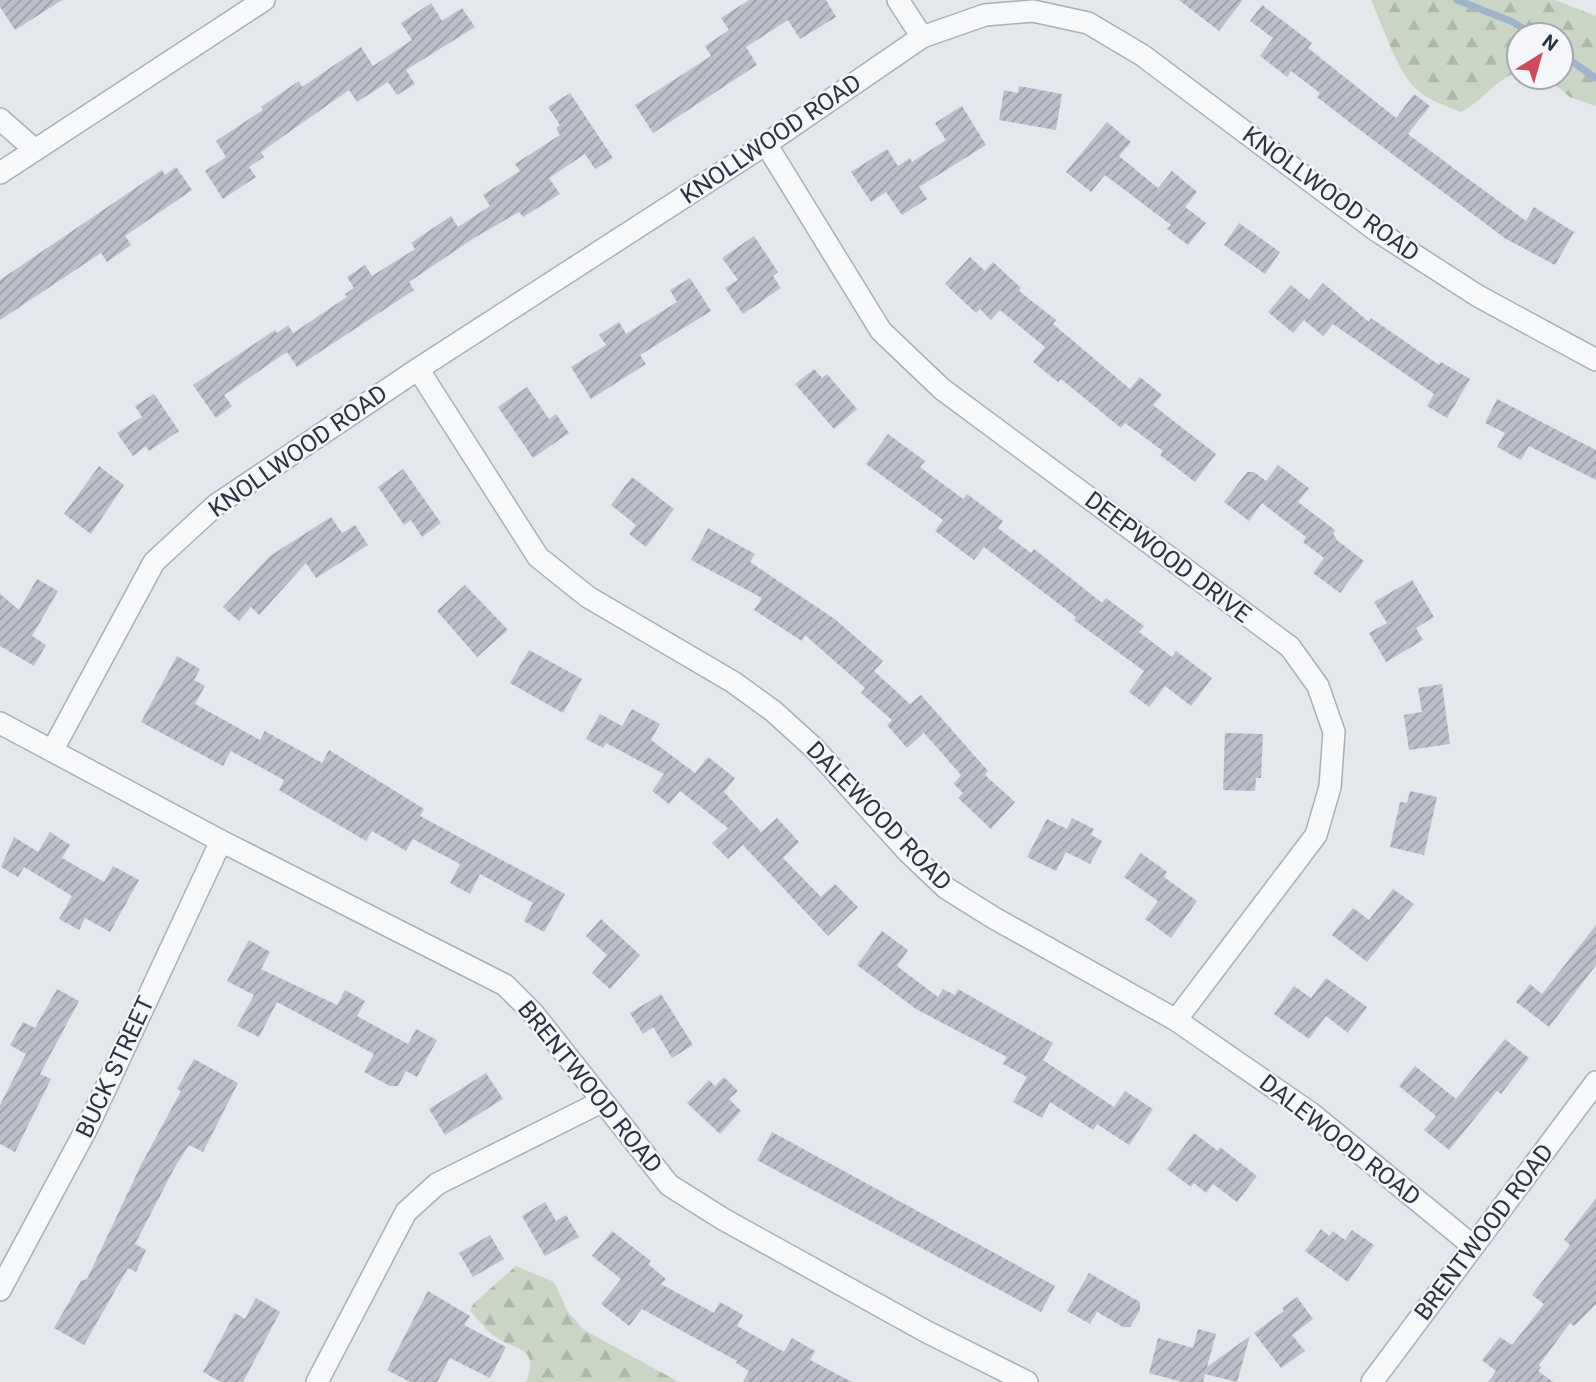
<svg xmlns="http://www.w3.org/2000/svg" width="1596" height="1382" font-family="Roboto,sans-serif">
<defs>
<pattern id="forest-firs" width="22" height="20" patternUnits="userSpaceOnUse" patternTransform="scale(1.75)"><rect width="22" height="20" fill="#c9d6c5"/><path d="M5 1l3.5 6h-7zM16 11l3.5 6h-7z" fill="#adb8ab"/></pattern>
<pattern id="building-hatch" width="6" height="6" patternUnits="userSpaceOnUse" patternTransform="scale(1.75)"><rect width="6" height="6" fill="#bbc0ca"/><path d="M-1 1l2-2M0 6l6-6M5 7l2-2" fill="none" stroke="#989da6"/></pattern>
</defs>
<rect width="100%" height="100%" fill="#e4e7ec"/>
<!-- forest -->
<path fill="url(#forest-firs)" d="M 1371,0 L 1555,0 L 1596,16 L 1596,106 L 1570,97 L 1545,77 L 1561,77 L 1561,35 L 1519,35 L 1519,72 C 1494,79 1484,101 1461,112 C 1446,106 1428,100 1416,89 C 1397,72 1382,24 1371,0 Z
M 516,1266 L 554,1282 L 568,1312 L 584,1330 L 679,1382 L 526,1382 C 541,1346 514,1351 493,1335 C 485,1329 477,1318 470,1310 L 474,1303 Z"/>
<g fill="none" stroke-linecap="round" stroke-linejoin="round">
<!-- stream -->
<path stroke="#9fb4cc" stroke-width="7" d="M 1457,0 L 1513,22 L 1533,35
M 1561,54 L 1596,78"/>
</g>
<!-- building -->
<path fill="url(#building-hatch)" d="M 0,0 L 62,0 L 15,30 L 0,7 Z
M 749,0 L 826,0 L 836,17 L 800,39 L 788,20 L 746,47 L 757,65 L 653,133 L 635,105 L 711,56 L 705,46 L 729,30 L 721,18 Z
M 1179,0 L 1243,0 L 1219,31 Z
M 431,3 L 442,21 L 462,8 L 475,27 L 406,70 L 415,84 L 397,95 L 388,82 L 357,102 L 349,90 L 261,152 L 264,157 L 249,167 L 256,177 L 223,199 L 205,171 L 226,157 L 216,141 L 263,110 L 261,107 L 299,81 L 302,87 L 361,47 L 373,66 L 412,40 L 401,23 Z
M 1262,5 L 1312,43 L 1308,48 L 1396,118 L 1414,94 L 1430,106 L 1408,134 L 1456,170 L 1526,221 L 1534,207 L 1574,232 L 1555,265 L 1506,239 L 1352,124 L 1317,97 L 1320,93 L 1291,71 L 1287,77 L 1260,56 L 1273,38 L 1250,21 Z
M 1019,86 L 1062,94 L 1056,130 L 999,120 L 1004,90 L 1018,93 Z
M 570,93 L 613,158 L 595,169 L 585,154 L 549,178 L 560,194 L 523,217 L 519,212 L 474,238 L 409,282 L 414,290 L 297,367 L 287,352 L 224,395 L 232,406 L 216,418 L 193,385 L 275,330 L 277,333 L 288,325 L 293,333 L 347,297 L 345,294 L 354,288 L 347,277 L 365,265 L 372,276 L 415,249 L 411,243 L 451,216 L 458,227 L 490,206 L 483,195 L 520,171 L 515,164 L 560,135 L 556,128 L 560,125 L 548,107 Z
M 962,106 L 986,145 L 919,187 L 927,199 L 902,215 L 886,192 L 871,202 L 851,172 L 887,149 L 898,166 L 910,158 L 912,162 L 946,140 L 935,123 Z
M 1107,122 L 1131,142 L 1119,156 L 1158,188 L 1172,171 L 1197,192 L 1185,207 L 1206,223 L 1188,245 L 1167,229 L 1171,225 L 1105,175 L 1091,192 L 1066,172 Z
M 176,167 L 192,190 L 125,236 L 131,245 L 107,262 L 101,253 L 0,320 L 0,280 L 162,170 L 165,175 Z
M 1239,223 L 1280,252 L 1265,274 L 1224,245 Z
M 754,236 L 778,272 L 773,276 L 781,288 L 743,314 L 725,288 L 738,280 L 722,258 Z
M 970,257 L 985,271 L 993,262 L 1021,288 L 1019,291 L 1056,320 L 1053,324 L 1130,389 L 1140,377 L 1162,395 L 1153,405 L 1216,454 L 1195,482 L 1160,455 L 1163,451 L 1125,423 L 1121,428 L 1061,379 L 1058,382 L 1033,362 L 1045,347 L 1000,310 L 991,320 L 980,309 L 976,313 L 945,284 Z
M 690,278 L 711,311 L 640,355 L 646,364 L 591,399 L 571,367 L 606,345 L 599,335 L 619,322 L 626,334 L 677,302 L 670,290 Z
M 1323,283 L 1369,322 L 1371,318 L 1439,365 L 1441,362 L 1470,379 L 1447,418 L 1427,406 L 1434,394 L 1333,324 L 1323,336 L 1304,320 L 1293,333 L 1268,312 L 1291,285 L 1309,300 Z
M 814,369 L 822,378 L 827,374 L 857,409 L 834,429 L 795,384 Z
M 527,387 L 549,419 L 556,414 L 569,433 L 533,458 L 498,407 Z
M 154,394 L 179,431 L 149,451 L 146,446 L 133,456 L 117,433 L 142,417 L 135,406 Z
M 1497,399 L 1596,450 L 1596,480 L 1529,446 L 1521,460 L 1497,447 L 1505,433 L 1485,423 Z
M 888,434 L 925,461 L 920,467 L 963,499 L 967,494 L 1003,521 L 998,528 L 1031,553 L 1034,549 L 1102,603 L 1106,598 L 1144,626 L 1139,632 L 1172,657 L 1176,651 L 1212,678 L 1191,706 L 1165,686 L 1149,707 L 1129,692 L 1144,671 L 1074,620 L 1076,617 L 984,547 L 974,560 L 935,531 L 943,520 L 866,464 Z
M 1278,465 L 1309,488 L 1298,502 L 1335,530 L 1333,534 L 1338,541 L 1364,561 L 1340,593 L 1313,573 L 1324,558 L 1303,542 L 1306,537 L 1262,503 L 1249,521 L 1224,502 L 1247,472 L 1254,472 L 1266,481 Z
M 99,466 L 124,485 L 91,534 L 64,514 Z
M 403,469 L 441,523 L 422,537 L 411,520 L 404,525 L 378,487 Z
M 632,477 L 674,509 L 646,547 L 629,534 L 636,525 L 611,505 Z
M 331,517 L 342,533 L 355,525 L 368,545 L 316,578 L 306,563 L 259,615 L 251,607 L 239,621 L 223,607 L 270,556 Z
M 708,528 L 755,554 L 750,562 L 836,620 L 883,661 L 874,671 L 910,704 L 921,695 L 988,771 L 985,775 L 1015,802 L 991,829 L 958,798 L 963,793 L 954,784 L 961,775 L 924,733 L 907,748 L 887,725 L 892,720 L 861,693 L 865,688 L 805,635 L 802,641 L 754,610 L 762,598 L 691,560 Z
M 37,579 L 58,591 L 32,636 L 46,645 L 34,666 L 0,646 L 0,594 L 19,610 Z
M 1412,580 L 1434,617 L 1416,628 L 1423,640 L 1386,662 L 1369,633 L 1387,623 L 1374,602 Z
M 465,585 L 508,630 L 477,657 L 437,611 Z
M 529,650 L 582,679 L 563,713 L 510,683 Z
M 177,656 L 200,669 L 194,680 L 205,686 L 195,704 L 260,740 L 265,731 L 322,763 L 329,750 L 424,809 L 420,816 L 565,894 L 544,932 L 524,921 L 533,903 L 480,874 L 470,894 L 450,883 L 460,864 L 413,839 L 406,851 L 372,831 L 366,841 L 279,790 L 284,780 L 231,751 L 223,766 L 141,722 Z
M 1442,684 L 1450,744 L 1409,750 L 1404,715 L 1422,712 L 1418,688 Z
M 632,709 L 660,724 L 651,740 L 695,773 L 708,757 L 735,778 L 724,792 L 761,832 L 777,818 L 799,842 L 783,858 L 821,897 L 835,884 L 858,907 L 828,936 L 743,845 L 728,859 L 712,843 L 728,828 L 680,791 L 669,804 L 652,791 L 664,774 L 606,743 L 603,748 L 586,739 L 600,714 L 622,726 Z
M 1225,733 L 1263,734 L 1261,778 L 1256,778 L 1255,791 L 1223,790 Z
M 1410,791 L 1437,797 L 1424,855 L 1390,847 L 1400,802 L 1407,803 Z
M 1072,818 L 1094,829 L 1091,835 L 1102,841 L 1090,864 L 1066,852 L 1056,871 L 1027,857 L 1047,819 L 1067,829 Z
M 50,832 L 70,845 L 62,858 L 104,882 L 113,866 L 139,880 L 110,932 L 85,918 L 79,930 L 59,919 L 72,896 L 24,867 L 18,877 L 1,867 L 14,837 L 38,852 Z
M 1141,853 L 1167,872 L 1164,877 L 1197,901 L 1171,938 L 1145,919 L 1158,901 L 1124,877 Z
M 1393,889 L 1414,904 L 1367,962 L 1332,935 L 1353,908 L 1369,920 Z
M 601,919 L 640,955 L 610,989 L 592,973 L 607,955 L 586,936 Z
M 1596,925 L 1596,965 L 1549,1027 L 1516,1002 L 1530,984 L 1542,994 Z
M 882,931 L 908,950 L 897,966 L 938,997 L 943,989 L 955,995 L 958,989 L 1053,1043 L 1043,1060 L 1114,1107 L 1125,1091 L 1153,1109 L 1129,1145 L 1097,1124 L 1093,1130 L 1050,1102 L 1042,1118 L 1013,1102 L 1027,1077 L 1003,1064 L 1007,1057 L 916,1009 L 857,965 Z
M 249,940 L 270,952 L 261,969 L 337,1005 L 345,990 L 365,1001 L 357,1016 L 408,1044 L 416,1029 L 437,1040 L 417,1077 L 406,1071 L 398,1086 L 390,1086 L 364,1072 L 374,1054 L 277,1002 L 259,1037 L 237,1026 L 254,995 L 227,981 Z
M 1326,978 L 1367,1007 L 1348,1033 L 1326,1016 L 1309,1039 L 1274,1014 L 1294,986 L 1311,998 Z
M 57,989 L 79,1001 L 40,1074 L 51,1079 L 15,1152 L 0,1144 L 0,1105 L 26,1054 L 10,1045 L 23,1022 L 35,1028 Z
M 661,994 L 693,1045 L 672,1058 L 653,1027 L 643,1034 L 630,1013 Z
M 1505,1039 L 1529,1058 L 1501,1094 L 1497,1091 L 1449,1150 L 1424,1130 L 1436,1116 L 1399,1086 L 1415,1066 L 1456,1099 Z
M 194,1059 L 238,1083 L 203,1152 L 189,1145 L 175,1167 L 135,1244 L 146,1250 L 136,1272 L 128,1268 L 84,1345 L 54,1328 L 81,1281 L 87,1279 L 141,1165 L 181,1091 L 177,1089 Z
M 486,1073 L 503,1099 L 445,1135 L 429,1109 Z
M 724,1077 L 738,1091 L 729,1099 L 741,1111 L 720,1134 L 687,1103 L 709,1080 L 715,1086 Z
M 772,1132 L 1055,1286 L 1041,1312 L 757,1160 Z
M 1194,1133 L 1218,1151 L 1220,1147 L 1257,1176 L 1237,1202 L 1213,1184 L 1206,1193 L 1194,1183 L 1191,1187 L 1167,1169 Z
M 1596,1198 L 1596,1304 L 1574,1326 L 1570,1323 L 1539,1365 L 1541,1367 L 1538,1371 L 1553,1382 L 1488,1382 L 1496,1371 L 1482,1360 L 1500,1337 L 1512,1345 L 1544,1304 L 1532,1295 L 1570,1245 L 1564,1240 Z
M 545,1202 L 556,1221 L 566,1215 L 579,1237 L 545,1256 L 522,1216 Z
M 1321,1229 L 1329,1236 L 1333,1231 L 1345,1240 L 1352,1230 L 1374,1245 L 1348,1282 L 1305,1251 Z
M 612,1231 L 651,1261 L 648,1264 L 666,1279 L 661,1284 L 714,1313 L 720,1302 L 743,1315 L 737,1326 L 784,1352 L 792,1338 L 815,1351 L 810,1360 L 852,1382 L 743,1382 L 749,1371 L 736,1363 L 737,1361 L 642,1309 L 629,1326 L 601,1304 L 621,1279 L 592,1256 Z
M 490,1235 L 504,1259 L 473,1277 L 459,1253 Z
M 1089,1273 L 1140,1302 L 1140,1310 L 1130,1327 L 1123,1327 L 1097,1312 L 1090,1324 L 1067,1311 Z
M 428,1291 L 470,1316 L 464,1325 L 506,1347 L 490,1378 L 450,1358 L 437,1382 L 410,1382 L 387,1370 Z
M 1297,1297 L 1313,1319 L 1292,1335 L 1305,1351 L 1281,1368 L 1254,1333 L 1284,1311 L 1282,1308 Z
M 256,1298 L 280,1312 L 243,1382 L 221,1382 L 203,1372 L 235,1313 L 245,1319 Z
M 1198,1329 L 1216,1334 L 1207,1367 L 1250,1336 L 1237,1382 L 1205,1374 L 1203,1382 L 1182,1382 L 1149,1373 L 1158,1338 L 1193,1348 Z"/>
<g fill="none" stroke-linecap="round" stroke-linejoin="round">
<!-- street casing -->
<g stroke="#a9aeb7" stroke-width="24">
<path id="street" d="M 898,0 L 922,37
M 0,119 L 35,150
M 766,144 L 881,331 L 942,389 L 1290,647 L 1318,686 L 1334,732 L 1330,787 L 1316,835 L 1176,1020
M 0,173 L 264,0
M 418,369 L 538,557 L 588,597 L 733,682 L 773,711 L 814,748 L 908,852 L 946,888 L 994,918 L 1176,1020 L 1312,1114 L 1473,1246
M 0,723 L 221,841 L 505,985 L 533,1013 L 669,1185 L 723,1219 L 927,1332 L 1027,1382
M 52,751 L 154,562 L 216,505 L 418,369 L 766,144 L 922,37 L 985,15 L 1033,11 L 1088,23 L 1142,55 L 1377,231 L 1478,296 L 1596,360
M 0,1290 L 88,1126 L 221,841
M 317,1382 L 406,1212 L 437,1184 L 601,1102
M 1372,1382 L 1596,1082"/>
</g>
<!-- street -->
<use href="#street" stroke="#f7f8fa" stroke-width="21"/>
</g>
<g text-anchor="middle" stroke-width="5" stroke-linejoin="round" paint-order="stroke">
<!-- street labels -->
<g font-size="24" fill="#2b3445" stroke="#f4f6f9">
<text transform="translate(771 139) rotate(-34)" y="8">KNOLLWOOD ROAD</text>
<text transform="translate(1331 194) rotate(36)" y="8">KNOLLWOOD ROAD</text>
<text transform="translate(298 451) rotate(-35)" y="8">KNOLLWOOD ROAD</text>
<text transform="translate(1168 557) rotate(37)" y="8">DEEPWOOD DRIVE</text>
<text transform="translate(879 816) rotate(46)" y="8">DALEWOOD ROAD</text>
<text transform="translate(115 1067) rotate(-65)" y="8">BUCK STREET</text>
<text transform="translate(590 1087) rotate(51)" y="8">BRENTWOOD ROAD</text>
<text transform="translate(1340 1140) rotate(38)" y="8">DALEWOOD ROAD</text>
<text transform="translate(1484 1232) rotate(-53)" y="8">BRENTWOOD ROAD</text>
</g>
</g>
<!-- north arrow -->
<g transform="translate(1540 56) rotate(37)"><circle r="33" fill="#f4f6f9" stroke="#a4a8b1" stroke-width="2"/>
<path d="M0-5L12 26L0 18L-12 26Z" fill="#d1495b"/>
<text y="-10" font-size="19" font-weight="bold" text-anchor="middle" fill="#2b3445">N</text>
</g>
</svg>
